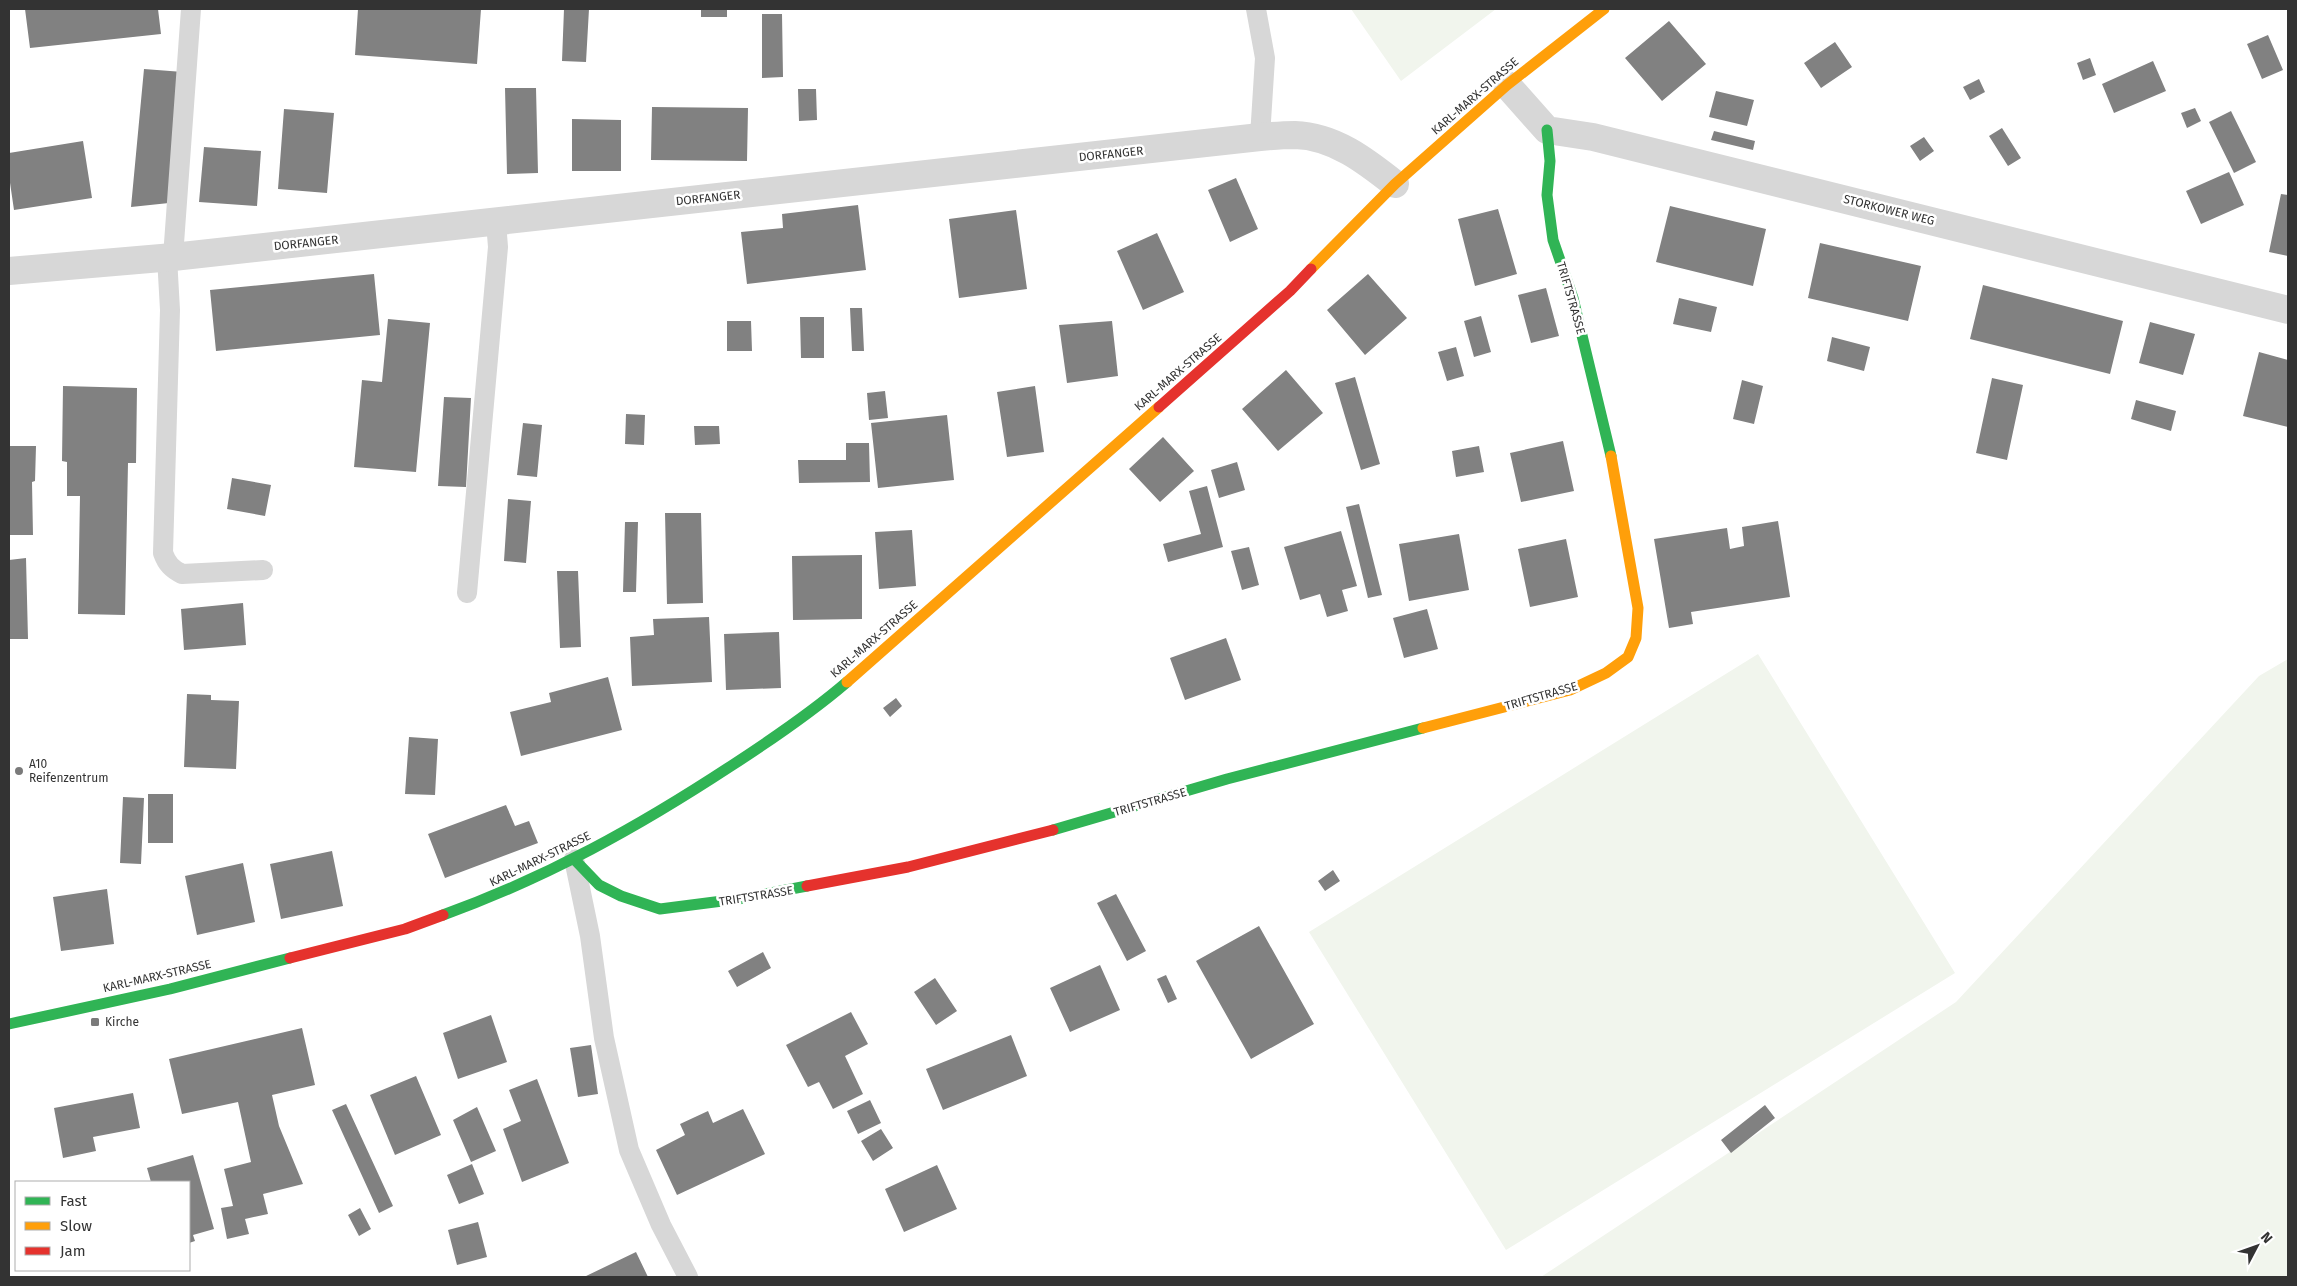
<svg xmlns="http://www.w3.org/2000/svg" width="2297" height="1286" font-family="'Fira Sans',sans-serif">
<rect width="100%" height="100%" fill="#fff"/>
<!-- green -->
<path fill="#f1f5ed" d="M 1351,9 L 1496,9 L 1401,81 Z
M 1758,654 L 1955,973 L 1506,1250 L 1309,932 Z
M 2288,659 L 2288,1277 L 1541,1277 L 1956,1002 L 2259,676 Z"/>
<!-- building -->
<path fill="#818181" d="M 25,9 L 158,9 L 161,34 L 30,48 Z
M 358,9 L 481,9 L 477,64 L 355,55 Z
M 564,9 L 589,9 L 586,62 L 562,61 Z
M 701,9 L 727,9 L 727,17 L 701,17 Z
M 762,14 L 782,14 L 783,77 L 762,78 Z
M 1669,21 L 1706,64 L 1662,101 L 1625,58 Z
M 2268,35 L 2283,70 L 2262,79 L 2247,44 Z
M 1835,42 L 1852,67 L 1821,88 L 1804,63 Z
M 2090,58 L 2096,75 L 2083,80 L 2077,63 Z
M 2153,61 L 2166,91 L 2114,113 L 2102,84 Z
M 144,69 L 183,72 L 169,203 L 131,207 Z
M 1979,79 L 1985,92 L 1970,100 L 1963,87 Z
M 505,88 L 536,88 L 538,173 L 507,174 Z
M 798,89 L 816,89 L 817,120 L 799,121 Z
M 1716,91 L 1754,100 L 1747,126 L 1709,117 Z
M 652,107 L 748,108 L 747,161 L 651,160 Z
M 2195,108 L 2201,121 L 2187,128 L 2181,113 Z
M 284,109 L 334,113 L 327,193 L 278,189 Z
M 2231,111 L 2256,162 L 2234,173 L 2209,122 Z
M 572,119 L 621,120 L 621,171 L 572,171 Z
M 2002,128 L 2021,158 L 2008,166 L 1989,136 Z
M 1714,131 L 1755,141 L 1753,150 L 1711,140 Z
M 1924,137 L 1934,151 L 1920,161 L 1910,146 Z
M 83,141 L 92,198 L 14,210 L 9,176 L 9,153 Z
M 204,147 L 261,151 L 257,206 L 199,202 Z
M 2229,172 L 2244,205 L 2201,224 L 2186,191 Z
M 1236,178 L 1258,229 L 1230,242 L 1208,190 Z
M 2281,194 L 2288,195 L 2288,256 L 2269,252 Z
M 858,205 L 866,270 L 747,284 L 741,232 L 783,228 L 782,214 Z
M 1670,206 L 1766,229 L 1753,286 L 1656,262 Z
M 1498,209 L 1517,274 L 1475,286 L 1458,219 Z
M 1016,210 L 1027,289 L 959,298 L 949,219 Z
M 1157,233 L 1184,292 L 1143,310 L 1117,251 Z
M 1820,243 L 1921,266 L 1908,321 L 1808,298 Z
M 374,274 L 380,335 L 216,351 L 210,290 Z
M 1368,274 L 1407,318 L 1365,355 L 1327,310 Z
M 1983,285 L 2123,321 L 2110,374 L 1970,339 Z
M 1546,288 L 1559,336 L 1531,343 L 1518,295 Z
M 1679,298 L 1717,307 L 1711,332 L 1673,324 Z
M 850,308 L 862,308 L 864,351 L 852,351 Z
M 1481,316 L 1491,352 L 1474,357 L 1464,321 Z
M 800,317 L 824,317 L 824,358 L 801,358 Z
M 388,319 L 430,323 L 416,472 L 354,467 L 362,380 L 382,382 Z
M 727,321 L 751,321 L 752,351 L 727,351 Z
M 1112,321 L 1118,376 L 1067,383 L 1059,325 Z
M 2150,322 L 2195,334 L 2183,375 L 2139,363 Z
M 1832,337 L 1870,347 L 1864,371 L 1827,361 Z
M 1456,347 L 1464,376 L 1447,381 L 1438,352 Z
M 2259,352 L 2288,360 L 2288,427 L 2243,416 Z
M 1286,370 L 1323,413 L 1278,451 L 1242,409 Z
M 1355,377 L 1380,464 L 1361,470 L 1335,383 Z
M 1992,378 L 2023,385 L 2007,460 L 1976,453 Z
M 1742,380 L 1763,386 L 1754,424 L 1733,419 Z
M 63,386 L 137,388 L 136,463 L 128,463 L 125,615 L 78,614 L 80,496 L 67,496 L 67,462 L 62,461 Z
M 1035,386 L 1044,452 L 1007,457 L 997,392 Z
M 885,391 L 888,418 L 869,420 L 867,393 Z
M 444,397 L 471,398 L 466,487 L 438,486 Z
M 2136,400 L 2176,411 L 2171,431 L 2131,419 Z
M 626,414 L 645,415 L 644,445 L 625,444 Z
M 947,415 L 954,480 L 878,488 L 871,423 Z
M 523,423 L 542,425 L 537,477 L 517,475 Z
M 694,426 L 719,426 L 720,444 L 695,445 Z
M 1163,437 L 1194,471 L 1160,502 L 1129,469 Z
M 1563,441 L 1574,491 L 1521,502 L 1510,453 Z
M 846,443 L 869,443 L 870,482 L 799,483 L 798,460 L 846,460 Z
M 9,446 L 36,446 L 35,481 L 32,482 L 33,535 L 9,535 Z
M 1479,446 L 1484,472 L 1456,477 L 1452,451 Z
M 1237,462 L 1245,490 L 1219,498 L 1211,470 Z
M 232,478 L 271,485 L 265,516 L 227,509 Z
M 1207,486 L 1223,547 L 1168,562 L 1163,544 L 1201,534 L 1189,491 Z
M 508,499 L 531,501 L 526,563 L 504,561 Z
M 1359,504 L 1382,595 L 1368,598 L 1346,507 Z
M 665,513 L 701,513 L 703,603 L 667,604 Z
M 1778,521 L 1790,597 L 1691,612 L 1693,624 L 1669,628 L 1654,539 L 1727,528 L 1730,549 L 1744,546 L 1742,527 Z
M 625,522 L 638,522 L 636,592 L 623,592 Z
M 912,530 L 916,586 L 879,589 L 875,532 Z
M 1341,531 L 1357,586 L 1342,590 L 1348,611 L 1327,617 L 1320,594 L 1300,600 L 1284,547 Z
M 1459,534 L 1469,590 L 1409,601 L 1399,544 Z
M 1566,539 L 1578,597 L 1530,607 L 1518,549 Z
M 1249,547 L 1259,585 L 1242,590 L 1231,551 Z
M 862,555 L 862,619 L 793,620 L 792,556 Z
M 26,558 L 28,639 L 9,639 L 9,560 Z
M 557,571 L 578,571 L 581,647 L 560,648 Z
M 243,603 L 246,645 L 184,650 L 181,609 Z
M 1427,609 L 1438,649 L 1404,658 L 1393,618 Z
M 709,617 L 712,682 L 632,686 L 630,637 L 654,635 L 653,619 Z
M 779,632 L 781,688 L 726,690 L 724,634 Z
M 1226,638 L 1241,680 L 1185,700 L 1170,658 Z
M 608,677 L 622,730 L 521,756 L 510,712 L 551,702 L 549,693 Z
M 187,694 L 211,695 L 211,700 L 239,701 L 236,769 L 184,767 Z
M 896,698 L 902,706 L 890,717 L 883,708 Z
M 409,737 L 438,739 L 435,795 L 405,794 Z
M 148,794 L 173,794 L 173,843 L 148,843 Z
M 123,797 L 144,798 L 141,864 L 120,863 Z
M 506,805 L 515,826 L 529,821 L 538,843 L 445,878 L 428,834 Z
M 332,851 L 343,906 L 281,919 L 270,864 Z
M 243,863 L 255,922 L 197,935 L 185,876 Z
M 1333,870 L 1340,881 L 1325,891 L 1318,881 Z
M 107,889 L 114,944 L 61,951 L 53,897 Z
M 1116,894 L 1146,951 L 1127,961 L 1097,903 Z
M 1259,926 L 1314,1024 L 1251,1059 L 1196,961 Z
M 763,952 L 771,968 L 737,987 L 728,971 Z
M 1100,965 L 1120,1010 L 1070,1032 L 1050,988 Z
M 1166,975 L 1177,999 L 1168,1003 L 1157,979 Z
M 935,978 L 957,1011 L 936,1025 L 914,992 Z
M 851,1012 L 868,1044 L 845,1056 L 863,1094 L 833,1109 L 819,1082 L 808,1087 L 786,1045 Z
M 491,1015 L 507,1062 L 458,1079 L 443,1033 Z
M 302,1028 L 315,1085 L 272,1095 L 279,1126 L 303,1184 L 263,1194 L 268,1214 L 245,1219 L 249,1234 L 227,1239 L 221,1208 L 233,1206 L 224,1169 L 251,1162 L 238,1102 L 182,1114 L 169,1059 Z
M 1011,1035 L 1027,1076 L 943,1110 L 926,1069 Z
M 591,1045 L 598,1094 L 578,1097 L 570,1048 Z
M 416,1076 L 441,1135 L 395,1155 L 370,1095 Z
M 537,1079 L 569,1163 L 522,1182 L 503,1129 L 521,1121 L 509,1090 Z
M 133,1093 L 140,1128 L 93,1137 L 96,1151 L 63,1158 L 54,1108 Z
M 870,1100 L 881,1123 L 858,1134 L 847,1111 Z
M 346,1104 L 393,1206 L 379,1213 L 332,1110 Z
M 1765,1105 L 1775,1118 L 1731,1153 L 1721,1140 Z
M 477,1107 L 496,1151 L 471,1162 L 453,1120 Z
M 743,1109 L 765,1154 L 677,1195 L 656,1150 L 685,1135 L 680,1124 L 708,1111 L 713,1123 Z
M 881,1129 L 893,1148 L 873,1161 L 861,1141 Z
M 193,1155 L 214,1229 L 193,1235 L 195,1241 L 189,1243 L 189,1182 L 151,1182 L 147,1168 Z
M 472,1164 L 484,1194 L 459,1204 L 447,1175 Z
M 937,1165 L 957,1209 L 904,1232 L 885,1189 Z
M 360,1208 L 371,1229 L 359,1236 L 348,1215 Z
M 478,1222 L 487,1257 L 457,1265 L 448,1230 Z
M 636,1252 L 648,1277 L 584,1277 Z"/>
<g fill="none" stroke-linecap="round" stroke-linejoin="round">
<!-- lane -->
<path stroke="#d7d7d7" stroke-width="20" d="M 1256,9 L 1265,58 L 1260,137
M 167,257 L 170,310 L 163,553 C 167,564 172,569 182,574 L 263,570
M 173,257 L 191,9
M 467,593 L 498,247 L 496,222
M 574,859 L 590,936 L 604,1038 L 629,1150 L 661,1225 L 688,1277"/>
<!-- street -->
<path stroke="#d7d7d7" stroke-width="28" d="M 1507,85 L 1547,130 L 1593,137 L 2288,310
M 9,271 L 173,257 L 1260,137 C 1271,136 1283,135 1295,135 C 1334,136 1366,161 1395,184"/>
<!-- fast -->
<path stroke="#30b455" stroke-width="11" d="M 1547,130 L 1550,161 L 1547,195 L 1553,240 L 1573,298 L 1611,456
M 1053,830 L 1227,779 L 1423,728
M 574,859 L 599,885 L 621,896 L 660,909 L 738,899 L 807,886
M 443,915 C 548,877 638,827 731,766 C 771,740 811,713 847,682
M 9,1024 L 170,989 L 290,958"/>
<!-- slow -->
<path stroke="#ff9f0a" stroke-width="11" d="M 1311,269 L 1395,184 L 1507,85 L 1604,9
M 847,682 L 1159,407
M 1423,728 L 1570,690 L 1606,673 L 1628,657 L 1636,638 L 1638,608 L 1611,456"/>
<!-- jam -->
<path stroke="#e5322d" stroke-width="11" d="M 1159,407 L 1290,291 L 1311,269
M 807,886 L 908,867 L 1053,830
M 290,958 L 405,929 L 443,915"/>
</g>
<!-- markers -->
<g fill="#7a7a7a" stroke="#fff" stroke-width="2">
<circle cx="19" cy="771" r="5"/>
<rect x="90" y="1017" width="10" height="10" rx="2.5"/>
</g>
<g text-anchor="middle" stroke-width="5" stroke-linejoin="round" paint-order="stroke">
<!-- street labels -->
<g font-size="12" fill="#333" stroke="#fff">
<text transform="translate(1475 96) rotate(-41)" y="4">KARL-MARX-STRASSE</text>
<text transform="translate(1111 154) rotate(-6)" y="4">DORFANGER</text>
<text transform="translate(708 198) rotate(-6)" y="4">DORFANGER</text>
<text transform="translate(1889 210) rotate(14)" y="4">STORKOWER WEG</text>
<text transform="translate(306 243) rotate(-6)" y="4">DORFANGER</text>
<text transform="translate(1571 298) rotate(74)" y="4">TRIFTSTRASSE</text>
<text transform="translate(1178 372) rotate(-41)" y="4">KARL-MARX-STRASSE</text>
<text transform="translate(874 639) rotate(-41)" y="4">KARL-MARX-STRASSE</text>
<text transform="translate(1541 696) rotate(-16)" y="4">TRIFTSTRASSE</text>
<text transform="translate(1150 802) rotate(-16)" y="4">TRIFTSTRASSE</text>
<text transform="translate(540 859) rotate(-26)" y="4">KARL-MARX-STRASSE</text>
<text transform="translate(756 896) rotate(-9)" y="4">TRIFTSTRASSE</text>
<text transform="translate(157 976) rotate(-13)" y="4">KARL-MARX-STRASSE</text>
</g>
<!-- poi labels -->
<g font-size="12" fill="#333" stroke="#fff" text-anchor="start">
<text x="29" y="768">A10<tspan x="29" dy="14">Reifenzentrum</tspan></text>
<text x="105" y="1026">Kirche</text>
</g>
</g>
<!-- border -->
<rect width="2297" height="1286" fill="none" stroke="#333333" stroke-width="20"/>
<!-- legend -->
<rect x="15" y="1181" width="175" height="90" fill="#ffffff" stroke="#adadad"/>
<rect x="25" y="1197" width="25" height="8" fill="#30b455" stroke="#adadad"/>
<text x="60" y="1206" font-size="15" fill="#333333">Fast</text>
<rect x="25" y="1222" width="25" height="8" fill="#ff9f0a" stroke="#adadad"/>
<text x="60" y="1231" font-size="15" fill="#333333">Slow</text>
<rect x="25" y="1247" width="25" height="8" fill="#e5322d" stroke="#adadad"/>
<text x="60" y="1256" font-size="15" fill="#333333">Jam</text>
<!-- north arrow -->
<g transform="translate(2257 1246) rotate(49)" stroke="#ffffff" stroke-width="4" paint-order="stroke">
<path d="M0-4L9 19L0 12L-9 19Z" fill="#333333"/>
<text y="-8" font-size="14" font-weight="bold" text-anchor="middle" fill="#333333">N</text>
</g>
</svg>
